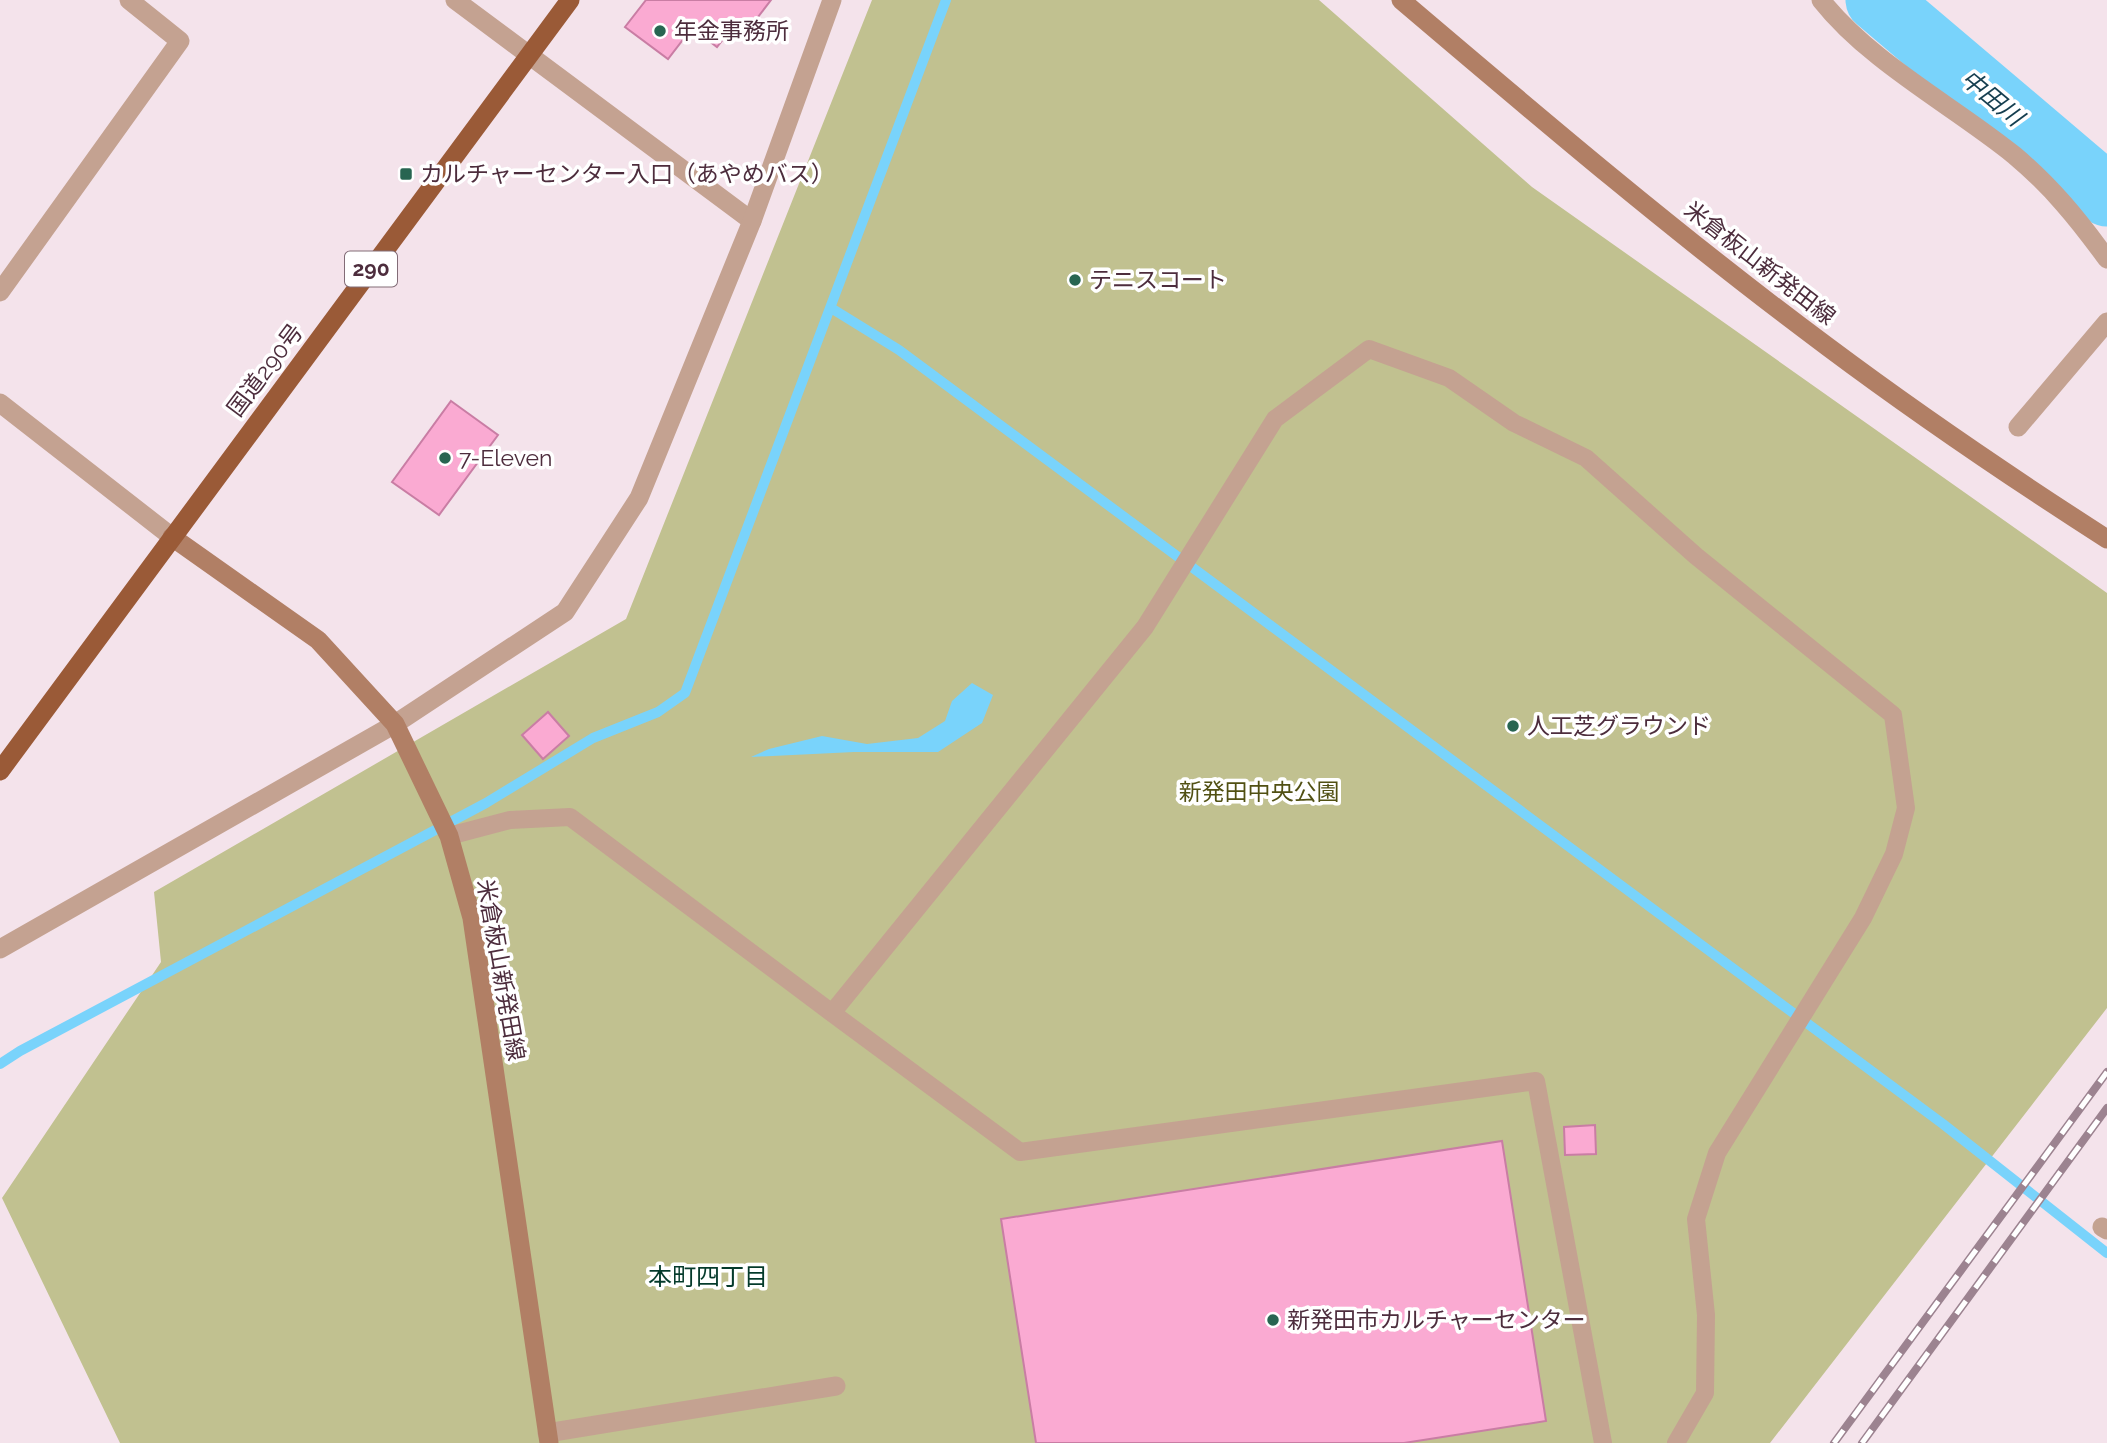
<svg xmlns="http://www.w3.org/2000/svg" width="2107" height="1443" font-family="Raleway,'Noto Sans JP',sans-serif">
<rect width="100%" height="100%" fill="#f4e3eb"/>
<!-- green -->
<path fill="#c1c190" d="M 872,0 L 1319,0 L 1532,187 L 2107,593 L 2107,1008 L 1770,1443 L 120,1443 L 2,1198 L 161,962 L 154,892 L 626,619 Z"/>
<!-- water -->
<path fill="#79d3fb" d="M 972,683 L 993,695 L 982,723 L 938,752 L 854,752 L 751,757 L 769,749 L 822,736 L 867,744 L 918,738 L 945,721 L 952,701 Z"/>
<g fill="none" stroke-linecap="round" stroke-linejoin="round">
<!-- stream -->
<path stroke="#79d3fb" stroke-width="10" d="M 831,308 L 899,350 L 1943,1124 L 2107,1253
M 0,1064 L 20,1051 L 486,803 L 593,738 L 658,712 L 685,693 L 946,0"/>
<!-- river -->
<path stroke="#79d3fb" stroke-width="63" d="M 1877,0 L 2107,195"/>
</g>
<!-- building -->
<path fill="#faaad2" stroke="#c97da4" stroke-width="2" d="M 646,0 L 771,0 L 745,34 L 734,25 L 717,47 L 692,28 L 668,59 L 625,27 Z
M 451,401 L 498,435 L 439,515 L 392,482 Z
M 548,712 L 569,736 L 543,759 L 522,735 Z
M 1595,1125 L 1596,1154 L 1565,1155 L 1564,1127 Z
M 1502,1141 L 1546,1421 L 1404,1443 L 1036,1443 L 1001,1219 Z"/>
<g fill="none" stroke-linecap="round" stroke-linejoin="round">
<!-- service -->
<path stroke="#c4a291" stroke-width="18" d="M 449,836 L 510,820 L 570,817 L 832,1013 L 1145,627 L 1275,419 L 1369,349 L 1449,378 L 1514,423 L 1586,458 L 1696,556 L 1893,715 L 1906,808 L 1894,854 L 1863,918 L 1717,1153 L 1696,1219 L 1706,1315 L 1705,1393 L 1676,1443
M 832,1013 L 1020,1152 L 1536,1081 L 1603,1443"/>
<!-- pedestrian -->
<path stroke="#c4a291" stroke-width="19" d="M 547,1433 L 836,1386"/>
<!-- minor -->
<path stroke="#c4a291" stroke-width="19" d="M 455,0 L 752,221
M 1821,0 C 1870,62 1952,105 2014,155 C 2051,186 2078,219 2107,259
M 0,292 L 180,41 L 129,0
M 2018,427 L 2107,322
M 2102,1227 L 2107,1230"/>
<!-- tertiary -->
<path stroke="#c4a291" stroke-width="19" d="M 0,403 L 172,537
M 0,949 L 395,724 L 565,612 L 639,498 L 752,221 L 832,0"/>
<!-- secondary -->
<path stroke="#b17f65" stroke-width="19" d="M 1401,0 C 1541,119 1681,238 1828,347 C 1919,415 2012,478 2107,539
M 172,537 L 318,640 L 395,724 L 449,836 L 472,918 L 549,1443"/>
<!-- trunk -->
<path stroke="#9a5a37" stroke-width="19" d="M 0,771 L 570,0"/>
<!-- rail casing -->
<g stroke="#9c8390" stroke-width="8">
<path id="rail" d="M 1834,1443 L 2107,1072
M 1862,1443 L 2107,1108"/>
</g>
<!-- rail -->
<use href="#rail" stroke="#fff" stroke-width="5" stroke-dasharray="16" stroke-linecap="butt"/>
</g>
<!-- markers -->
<g fill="#286551" stroke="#fff" stroke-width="2.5">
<circle cx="660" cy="31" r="7"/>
<rect x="399" y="167" width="14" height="14" rx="3.5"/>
<circle cx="1075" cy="280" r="7"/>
<circle cx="445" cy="458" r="7"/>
<circle cx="1513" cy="726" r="7"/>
<circle cx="1273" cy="1320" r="7"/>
</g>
<g text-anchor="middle" stroke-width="7" stroke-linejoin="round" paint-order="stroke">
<!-- shield labels -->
<rect fill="#fff" stroke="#826c77" stroke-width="2" x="345" y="251.5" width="52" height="35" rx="5"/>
<g font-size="21" font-weight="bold" fill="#4d2d3d">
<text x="371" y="276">290</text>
</g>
<!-- poi labels -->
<g font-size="23" fill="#4d2d3d" stroke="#fff" text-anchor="start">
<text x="674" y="39">年金事務所</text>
<text x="420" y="182">カルチャーセンター入口（あやめバス）</text>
<text x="1089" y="288">テニスコート</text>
<text x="459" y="466">7-Eleven</text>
<text x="1527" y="734">人工芝グラウンド</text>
<text x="1287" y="1328">新発田市カルチャーセンター</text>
</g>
<!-- street labels -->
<g font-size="23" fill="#4d2d3d" stroke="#fff">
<text transform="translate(1760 263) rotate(38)" y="8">米倉板山新発田線</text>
<text transform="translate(265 370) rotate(-53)" y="8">国道290号</text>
<text transform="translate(501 970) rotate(80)" y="8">米倉板山新発田線</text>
</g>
<!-- park labels -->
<g font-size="23" fill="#515013" stroke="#fff">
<text x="1259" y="800">新発田中央公園</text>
</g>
<!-- water labels -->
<g font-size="24" font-style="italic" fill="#153e4f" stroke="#fff">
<text transform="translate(1992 98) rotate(40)" y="8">中田川</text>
</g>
<!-- neighbourhood labels -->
<g font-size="24" fill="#043a2b" stroke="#fff">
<text x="708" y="1285">本町四丁目</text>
</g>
</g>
</svg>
